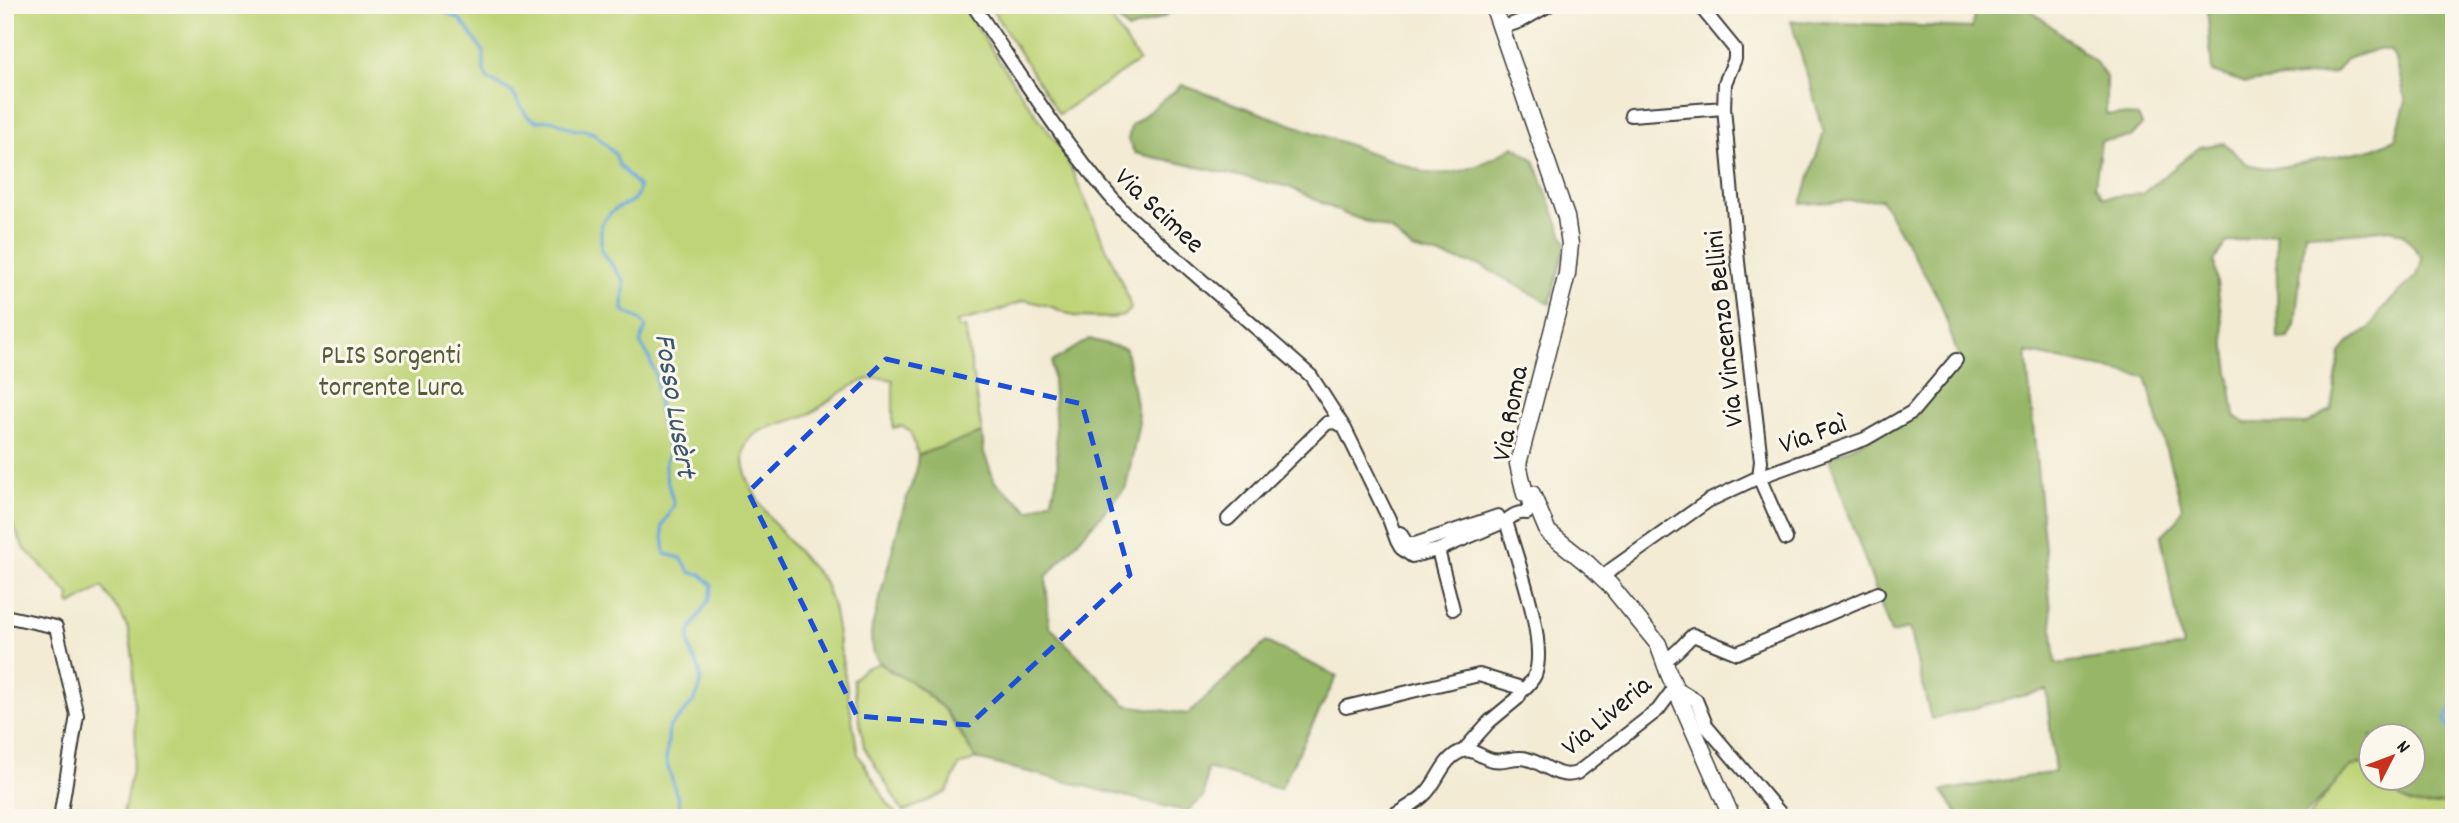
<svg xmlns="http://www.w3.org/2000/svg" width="2459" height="823" font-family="Dekko,sans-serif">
<rect width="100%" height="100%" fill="#fbf7ec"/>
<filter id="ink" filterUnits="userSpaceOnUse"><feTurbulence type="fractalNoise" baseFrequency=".0143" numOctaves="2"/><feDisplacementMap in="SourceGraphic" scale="14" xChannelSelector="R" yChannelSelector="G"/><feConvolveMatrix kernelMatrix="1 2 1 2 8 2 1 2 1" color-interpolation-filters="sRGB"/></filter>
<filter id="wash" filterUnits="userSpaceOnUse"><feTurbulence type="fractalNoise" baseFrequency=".00686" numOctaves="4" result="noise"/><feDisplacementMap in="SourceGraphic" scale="28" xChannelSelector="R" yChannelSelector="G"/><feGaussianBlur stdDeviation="1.57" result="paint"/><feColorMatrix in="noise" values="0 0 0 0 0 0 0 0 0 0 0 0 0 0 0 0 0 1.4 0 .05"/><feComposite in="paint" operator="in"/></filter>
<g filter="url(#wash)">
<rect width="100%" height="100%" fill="#f3ebd4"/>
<!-- green -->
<path fill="#bfd478" stroke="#6e784a" stroke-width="2" d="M 5,5 L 962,5 L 1020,92 L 1064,153 L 1127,294 L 1131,309 L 1124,316 L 1110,318 L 1076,317 L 1052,307 L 1025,300 L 996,312 L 957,322 L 958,328 L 965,327 L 982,433 L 918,455 L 910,431 L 902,426 L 893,428 L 893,380 C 865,371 838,395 816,410 C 799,422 775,422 757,433 C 708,465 802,554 824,581 L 833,606 L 858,754 L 888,804 L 900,818 L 122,818 L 136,749 L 133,658 L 129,631 L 121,614 L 102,587 L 71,605 L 69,603 L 70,595 L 24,548 L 5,509 Z
M 989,5 L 1102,5 L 1139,61 L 1059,114 Z
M 2454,601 L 2454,818 L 2308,818 L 2371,736 L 2372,778 L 2414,778 L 2414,736 Z
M 880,663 L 892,673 L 909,680 L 945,710 L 976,759 L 959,766 L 947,792 L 903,812 L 864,747 L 853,680 L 863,669 Z"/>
<!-- forest -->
<path fill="#97b668" stroke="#5a6942" stroke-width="2" fill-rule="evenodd" d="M 1114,5 L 1181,5 L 1163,17 L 1128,30 L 1117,18 Z
M 1975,5 L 2028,5 L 2032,11 L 2095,61 L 2106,77 L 2106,114 L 2138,116 L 2142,125 L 2131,137 L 2101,141 L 2095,185 L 2103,197 L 2142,194 L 2200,147 L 2224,143 L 2247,164 L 2270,169 L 2372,149 L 2395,139 L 2406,102 L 2396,60 L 2390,51 L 2378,49 L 2346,59 L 2335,73 L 2246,83 L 2212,72 L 2207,5 L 2454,5 L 2454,803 C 2411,807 2410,810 2380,778 L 2414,778 L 2414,736 L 2372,736 L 2371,770 L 2360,764 L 2351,767 L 2302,818 L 1961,818 L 1942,791 L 2055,772 L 2046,690 L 1931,719 L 1909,629 L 1891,633 L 1829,458 L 1916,416 L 1958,356 L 1940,301 L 1881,199 L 1801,204 L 1824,132 L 1791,21 L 1972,28 ZM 2390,229 L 2403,234 L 2422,258 L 2420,267 L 2415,277 L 2381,310 L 2370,328 L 2348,343 L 2340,353 L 2331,410 L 2305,424 L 2246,423 L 2235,417 L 2214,261 L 2226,243 L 2276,233 L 2278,339 L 2289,338 L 2295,325 L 2305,232 L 2333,235 ZM 2026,352 L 2146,377 L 2182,507 L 2177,520 L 2161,536 L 2183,647 L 2056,664 Z
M 1182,85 L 1427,173 C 1461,177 1486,163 1514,146 L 1534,160 L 1566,244 L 1550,304 L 1482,266 L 1412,249 L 1391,230 L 1345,214 L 1289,187 L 1135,153 L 1128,140 L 1131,126 Z
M 1089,339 L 1126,349 L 1139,422 L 1126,487 L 1046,577 L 1049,626 L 1126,705 L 1188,714 L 1266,642 L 1337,676 L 1280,789 L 1207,768 L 1204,796 L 1188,812 L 976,759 C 966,743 956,722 943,708 C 933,699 920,687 908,680 C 883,665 867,662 872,627 L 904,506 L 916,472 L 918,455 L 982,433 L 984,453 L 995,482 L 1030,511 L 1052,499 L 1058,473 L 1052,362 Z"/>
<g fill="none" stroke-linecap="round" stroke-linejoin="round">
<!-- stream -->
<path stroke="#61a0d3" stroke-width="3.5" d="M 438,5 L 448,14 L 460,19 L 484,52 L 484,72 L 488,79 L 512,92 L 527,116 L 537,121 L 552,120 L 575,130 L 584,130 L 595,134 L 615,154 L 619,165 L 639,187 C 637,204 626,202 614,210 C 609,214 605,219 601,224 L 601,250 L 624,281 L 623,310 L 641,320 L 646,327 L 640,343 L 648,355 L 656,376 L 659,411 L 669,451 L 665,466 L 666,476 L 674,505 L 662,526 L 665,554 L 681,558 L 691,573 L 701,574 L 712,585 C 712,606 696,613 690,633 C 687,643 692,655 697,664 C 710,691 687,710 669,727 L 666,761 L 678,799 L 681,818
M 2454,622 L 2450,632 L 2454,643
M 2454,704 L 2445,720 L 2454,740 L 2451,763 L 2454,771"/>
</g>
</g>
<g filter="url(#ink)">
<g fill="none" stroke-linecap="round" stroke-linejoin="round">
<!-- minor casing -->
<g stroke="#3c3b38" stroke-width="16">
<path id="minor" d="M 973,5 C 1022,76 1067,151 1126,214 L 1311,376 L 1345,429 L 1389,519 L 1397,541 L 1401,548 L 1412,556 L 1438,550 L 1506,521 C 1513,515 1518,512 1527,513 L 1532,494
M 1699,5 L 1735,49 L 1735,59 L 1725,83 L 1724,108 L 1738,262 L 1761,461 L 1759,477 L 1786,539
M 1501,28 L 1521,21 L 1549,5
M 1631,115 L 1724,108
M 1228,519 L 1327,423 L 1334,422 L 1341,425
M 1506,521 C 1516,557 1548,641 1535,675 C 1532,682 1526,687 1521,692
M 1400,533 L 1407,544 L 1415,544 L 1498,516
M 1438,550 L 1453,609
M 1603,578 L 1612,569 L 1708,501 L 1759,477 L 1865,439 L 1912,412 L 1956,360
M 5,616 L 56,627 L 77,715 L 60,818
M 1664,661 C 1679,652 1681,646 1693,635 L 1737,653 L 1878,593
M 1346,707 L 1479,675 L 1518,687 L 1521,692 L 1518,698 L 1489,722 L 1464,750
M 1390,818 C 1402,810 1416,804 1426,793 C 1438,781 1443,759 1460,752 C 1472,747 1479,756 1489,759 C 1502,764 1515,755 1527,759 C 1545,763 1557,780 1577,773 L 1658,710 L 1675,687 L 1696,700 L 1707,727 L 1784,818"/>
</g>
<!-- tertiary casing -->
<g stroke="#3c3b38" stroke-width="19">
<path id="tertiary" d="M 1493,5 L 1566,217 L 1570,244 L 1567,274 L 1518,464 L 1525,494 L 1532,494 L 1548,532 L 1588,564 L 1610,585 L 1658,644 L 1669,674 L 1732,818"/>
</g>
<!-- minor -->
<use href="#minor" stroke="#fff" stroke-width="12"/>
<!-- tertiary -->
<use href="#tertiary" stroke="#fff" stroke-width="16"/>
</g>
</g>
<!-- marked area -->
<path fill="none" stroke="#1d4ed8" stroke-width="5" stroke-dasharray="14 9" stroke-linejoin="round" d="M 886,359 L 1082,404 L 1130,575 L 969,725 L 857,716 L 748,492 Z"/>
<g text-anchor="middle" stroke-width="6" stroke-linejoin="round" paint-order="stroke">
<!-- street labels -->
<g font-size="28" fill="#1c1c1c" stroke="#fbf7ec">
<text transform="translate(1161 209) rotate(43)" y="10">Via Scimee</text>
<text transform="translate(1722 329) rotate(-96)" y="10">Via Vincenzo Bellini</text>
<text transform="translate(1508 413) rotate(-79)" y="10">Via Roma</text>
<text transform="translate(1812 432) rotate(-20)" y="10">Via Faì</text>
<text transform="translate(1605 714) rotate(-40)" y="10">Via Liveria</text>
</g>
<!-- park labels -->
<g font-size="28" fill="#555c3c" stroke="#fbf7ec">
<text x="391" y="363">PLIS Sorgenti<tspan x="391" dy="32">torrente Lura</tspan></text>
</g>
<!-- water labels -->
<g font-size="30" font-style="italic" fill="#3b576e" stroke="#fbf7ec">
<text transform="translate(677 405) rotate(81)" y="10">Fosso Lusèrt</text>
</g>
</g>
<!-- margin -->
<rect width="2459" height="823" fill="none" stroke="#fbf7ec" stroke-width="28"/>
<!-- north arrow -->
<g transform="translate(2392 757) rotate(48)"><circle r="33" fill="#fbf7ec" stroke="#a29f99" stroke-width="2"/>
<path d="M0-5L12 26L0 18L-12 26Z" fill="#c8321e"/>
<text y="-10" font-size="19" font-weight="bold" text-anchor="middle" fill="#1c1c1c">N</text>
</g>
</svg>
